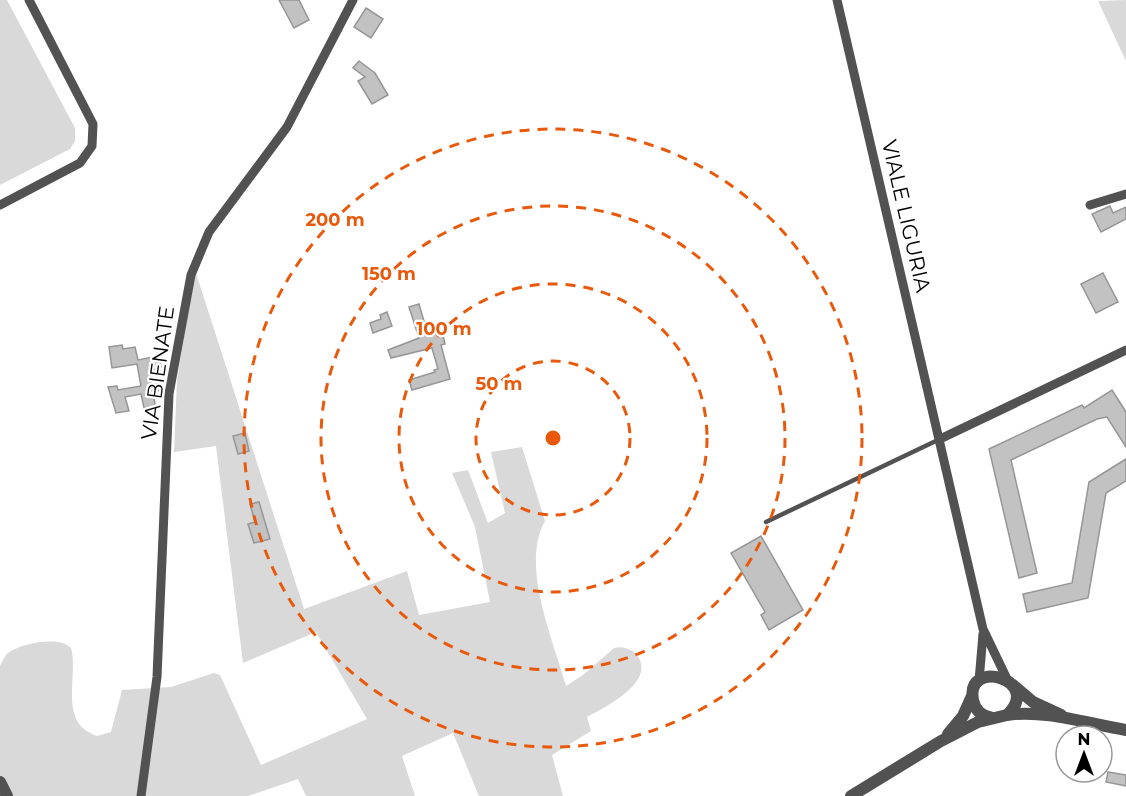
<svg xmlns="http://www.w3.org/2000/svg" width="1126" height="796" font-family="Montserrat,sans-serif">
<rect width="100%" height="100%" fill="#fff"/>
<!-- green -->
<path fill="#d9d9d9" d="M 0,0 L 7,0 L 75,128 L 75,141 L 70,149 L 0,185 Z
M 1126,0 L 1126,61 L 1098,1 Z
M 195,270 L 304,609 L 407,571 L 419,615 L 490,602 L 475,527 L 452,473 L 468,470 L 488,523 L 505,513 L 491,452 L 522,447 L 545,521 C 520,565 553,639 566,686 L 583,675 L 614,648 C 621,646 630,648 636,654 C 659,681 604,708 587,717 L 591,731 L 552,755 L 563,796 L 479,796 L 453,733 L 402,756 L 415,796 L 306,796 L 298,779 L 248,796 L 0,796 L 0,666 C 3,660 5,654 11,651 C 24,643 60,636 71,648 C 79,676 57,723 97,736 L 111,732 L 122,690 L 171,687 L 214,673 L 220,675 L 261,765 L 367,719 L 316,632 L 243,663 L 216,446 L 174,452 L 177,380 Z"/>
<!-- building -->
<path fill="#c2c2c2" stroke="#969696" stroke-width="1.5" d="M 279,0 L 299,0 L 309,20 L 294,28 Z
M 366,8 L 383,19 L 371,38 L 354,27 Z
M 359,61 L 375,73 L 388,95 L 372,104 L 358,81 L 365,77 L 353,68 Z
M 1110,206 L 1113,213 L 1126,207 L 1126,219 L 1101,232 L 1092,214 Z
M 1103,273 L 1118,302 L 1096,313 L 1081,284 Z
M 419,304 L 428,335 L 442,331 L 445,344 L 441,345 L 450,379 L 412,390 L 409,380 L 435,372 L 434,370 L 438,369 L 432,348 L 391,358 L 388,350 L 419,338 L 409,307 Z
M 387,312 L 392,326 L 373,333 L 370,323 L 381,319 L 380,315 Z
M 122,345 L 123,349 L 135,347 L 138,360 L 159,356 L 161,367 L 155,369 L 156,375 L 150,376 L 152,385 L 160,383 L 162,390 L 153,392 L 155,404 L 152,407 L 144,408 L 141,394 L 125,397 L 129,411 L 116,413 L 108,387 L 117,386 L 118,390 L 141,386 L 137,364 L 112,368 L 109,347 Z
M 1112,390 L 1126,412 L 1126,447 L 1107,417 L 1097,419 L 1011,460 L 1037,573 L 1019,578 L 989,449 L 1082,405 L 1084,408 Z
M 245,433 L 249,451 L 238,454 L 233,436 Z
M 1126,459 L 1126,481 L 1106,493 L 1088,598 L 1027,612 L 1023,594 L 1072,583 L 1089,482 Z
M 259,502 L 270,539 L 254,543 L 248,524 L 255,522 L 250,504 Z
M 761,536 L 803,610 L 769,630 L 761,615 L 765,612 L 731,553 Z
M 1108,772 L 1126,775 L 1126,786 L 1106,782 Z"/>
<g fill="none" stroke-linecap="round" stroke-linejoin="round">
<!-- service -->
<path stroke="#525252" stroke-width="4.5" d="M 766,522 L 940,439"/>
<!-- minor -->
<path stroke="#525252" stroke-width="9" d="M 837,0 L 983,629 L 1007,679
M 0,205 L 80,163 L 92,146 L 93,124 L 29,0
M 1090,205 L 1126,194
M 940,439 L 1126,350
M 979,681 L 983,634
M 141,796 L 157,677 L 169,394 L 191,275 L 209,232 L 287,127 L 353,0"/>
<!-- tertiary -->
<path stroke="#525252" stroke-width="12" d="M 1013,685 L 1033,702 L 1061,715
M 1007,715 C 1044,709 1089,724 1126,730
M 948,734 L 963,716 L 972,696
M 0,782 L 7,796
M 851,796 L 941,741 L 978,722 L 1007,715 C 1044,680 965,657 973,700 C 975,711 982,716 992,718"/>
</g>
<!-- distance rings -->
<g fill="none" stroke="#e8590c" stroke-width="3" stroke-dasharray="10 8">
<circle cx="553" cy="438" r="77"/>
<circle cx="553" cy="438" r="154"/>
<circle cx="553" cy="438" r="232"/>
<circle cx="553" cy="438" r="309"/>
</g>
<g text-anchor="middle" stroke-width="4.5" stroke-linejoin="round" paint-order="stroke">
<!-- street labels -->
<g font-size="21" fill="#000" stroke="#fff">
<text transform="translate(906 216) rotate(77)" y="7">VIALE LIGURIA</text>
<text transform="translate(158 373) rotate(-82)" y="7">VIA BIENATE</text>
</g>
</g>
<circle cx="553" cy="438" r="9" fill="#e8590c" stroke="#fff" stroke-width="3"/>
<g font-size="18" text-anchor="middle" font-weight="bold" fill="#e8590c" stroke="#fff" stroke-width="4.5" stroke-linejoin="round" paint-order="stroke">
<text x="335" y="226">200 m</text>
<text x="389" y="280">150 m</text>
<text x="444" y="335">100 m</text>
<text x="499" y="390">50 m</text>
</g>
<!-- north arrow -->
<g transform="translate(1084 754)"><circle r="28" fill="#ffffff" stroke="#999999" stroke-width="1.5"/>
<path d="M0-4.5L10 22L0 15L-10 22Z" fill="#000000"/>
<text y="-9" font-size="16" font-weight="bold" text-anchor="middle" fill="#000000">N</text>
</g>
</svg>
